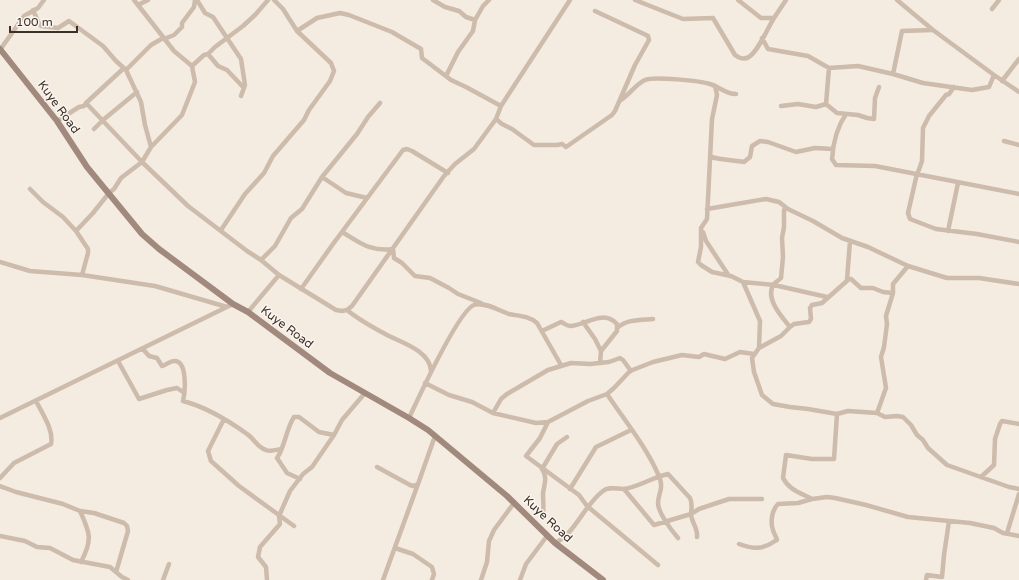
<svg xmlns="http://www.w3.org/2000/svg" width="1019" height="580" font-family="'Varela Round',sans-serif">
<rect width="100%" height="100%" fill="#f4ebe1"/>
<g fill="none" stroke-linecap="round" stroke-linejoin="round">
<!-- street -->
<path stroke="#cdbbac" stroke-width="4.5" d="M 134,0 L 138,5
M 148,0 L 138,5 L 174,51 L 192,66
M 197,0 L 205,13 L 213,17 L 241,59 L 245,85 L 241,96
M 433,0 L 445,7 L 459,11 L 466,17 L 475,20
M 635,0 L 683,19 L 713,18 L 735,55 C 739,58 744,60 749,57 C 759,50 767,29 774,18 C 778,12 782,6 786,0
M 738,0 L 761,18 L 773,18
M 897,0 L 933,30 L 994,75 L 1019,92
M 992,9 L 999,0
M 33,10 L 39,24 L 41,26 L 58,28 L 69,21 L 103,46 L 116,61 L 126,70 L 141,102 L 145,125 L 151,147
M 297,31 L 317,18 L 340,13 L 349,15 L 392,32 L 421,49 L 422,58 L 451,80 L 466,87 L 501,106
M 762,38 L 768,49 L 808,56 L 829,68 L 858,66 L 893,74 L 923,83 L 972,90 L 989,87 L 994,75
M 164,39 L 174,35 L 182,27 L 182,23 L 194,7 L 195,0
M 0,50 L 24,16 L 38,8 L 44,0
M 208,54 L 218,66 L 227,70 L 244,88
M 126,70 L 151,45 L 163,38
M 893,74 L 902,31 L 932,30
M 446,76 L 458,52 L 473,31 L 475,20 L 483,6 L 489,0
M 1002,81 L 1019,59
M 715,86 L 717,95 L 712,119 L 707,219 L 701,228 L 701,247 L 698,262 L 701,265 L 712,272 L 731,276 L 743,282 L 774,285 L 827,297
M 954,87 L 949,94 L 946,95 L 929,116 L 923,128 L 922,161 L 916,178 L 908,213 L 910,219 L 936,229 L 977,234 L 1019,242
M 621,100 C 630,94 636,84 645,80 C 653,76 701,81 710,84 C 720,87 725,94 736,94
M 86,103 L 124,68
M 826,104 L 837,113 L 858,115 L 867,118 L 874,119 L 875,98 L 879,87
M 826,104 L 829,68
M 781,106 L 798,104 L 816,107 L 826,104
M 846,114 C 837,127 833,144 832,159 L 836,165 L 875,166 L 1019,194
M 496,119 L 502,124 L 512,129 L 534,145 L 557,145 L 562,144 L 566,147 L 612,115 L 615,111 L 635,65 L 649,40 L 648,36 L 644,34 L 595,11
M 57,121 L 79,107 L 84,106 L 86,103 L 142,162 L 188,206 L 247,251 L 261,260 L 279,275 L 336,310 L 342,311 L 347,310 L 352,306 L 444,176 L 455,164 L 474,149 L 496,119 L 501,106 L 570,0
M 94,129 L 103,120 L 137,92
M 1004,141 L 1019,145
M 711,157 C 722,160 733,160 744,162 L 750,157 L 752,146 L 760,141 L 768,142 L 796,152 L 815,148 L 833,149
M 322,177 L 346,193 L 367,198
M 30,189 L 43,202 L 63,217 L 76,231 L 88,249 L 88,253 L 82,275
M 707,209 L 766,199 L 779,202 L 788,209 L 813,221 L 842,238 L 868,247 L 908,266 L 947,278 L 979,278 L 1019,284
M 784,210 L 784,227 L 782,238 L 783,257 L 781,278 C 779,280 776,282 774,284 C 764,298 782,317 790,327
M 221,230 L 245,194 L 264,173 L 273,156 L 304,120 L 309,110 L 330,81 L 334,71 L 331,63 L 297,31 L 283,9 L 274,0
M 76,231 L 93,213 L 109,193 L 114,189 L 121,178 L 142,162 L 151,147 L 182,115 L 195,82 L 192,66 L 204,55 L 208,54 L 215,47 L 243,26 L 255,15 L 268,0
M 948,231 L 958,183
M 342,232 C 361,243 370,252 393,249 L 394,258 L 402,263 L 415,276 L 430,278 L 449,288 L 458,294 L 481,303
M 703,232 L 706,241 L 729,276
M 261,260 L 275,246 L 291,218 L 302,209 L 322,177 L 357,134 L 368,117 L 380,103
M 0,262 L 30,271 L 82,275 L 155,286 L 227,307
M 908,266 L 893,284 L 893,293 L 886,316 L 887,324 L 884,347 L 881,357 L 886,388 L 877,413 L 885,417 L 897,416 L 903,417 L 911,425 L 917,435 L 923,440 L 928,448 L 947,465 L 1009,487 L 1019,489
M 847,280 L 850,241
M 743,282 L 760,321 L 759,348
M 301,289 L 333,244 L 403,150 L 407,149 L 412,151 L 448,173
M 347,310 C 359,320 374,328 387,335 C 403,343 430,351 431,371
M 248,312 L 279,275
M 583,322 L 595,339 L 601,351
M 542,331 L 561,322 C 564,323 567,326 570,326 C 586,325 603,309 617,324 L 617,328
M 143,349 L 149,356 L 157,358 L 162,366 C 166,365 170,361 174,361 C 188,360 185,393 183,401 C 206,407 229,421 247,434 C 255,439 256,447 266,450 C 271,452 276,450 281,449
M 118,361 L 139,399 L 167,390 L 177,388 L 183,392
M 600,363 L 601,351 L 617,331 L 617,328 C 627,319 640,320 653,319
M 425,383 L 449,395 L 472,402 L 493,413 L 536,423 L 548,422 L 588,401 L 607,394 L 614,388 L 630,371 L 653,362 L 682,355 L 699,357 L 704,354 L 725,359 L 740,352 L 754,354
M 607,394 C 625,421 645,445 658,474 C 665,489 658,492 658,504 C 659,514 672,531 678,538
M 493,413 L 501,399 L 507,394 L 548,370 L 571,363 L 590,364 L 609,362 L 620,358 L 623,360 L 631,371
M 877,413 L 848,411 L 837,414 L 808,409 L 790,407 L 773,404 L 762,395 L 754,372 L 752,358 L 759,348 L 781,336 L 790,327 L 794,324 L 809,322 L 811,319 L 810,308 L 812,305 L 822,303 L 849,279 L 851,279 L 861,288 L 873,288 L 883,292 L 893,293
M 0,418 L 233,304
M 409,418 C 418,399 458,311 474,305 C 483,301 500,311 509,314 C 519,316 529,316 537,323 L 561,365
M 224,419 L 208,451 L 211,461 L 239,486 L 294,526
M 548,422 L 540,438 L 526,456 L 579,495 L 587,506 L 658,565
M 377,467 L 410,485 L 413,486 L 418,484 L 435,436
M 981,477 L 994,465 L 995,439 L 1000,424 L 1002,421 L 1019,424
M 0,478 L 14,463 L 51,444 C 54,430 42,413 36,401
M 300,479 L 287,473 L 277,458 C 285,447 286,429 294,417 L 299,417 L 319,432 L 334,435
M 0,486 L 16,492 L 63,504 L 80,511 L 94,513 L 124,523 L 127,526 L 128,531 L 116,572
M 570,489 L 596,447 L 631,430
M 624,489 L 654,525 L 691,514 L 699,509 L 729,499 L 762,499
M 812,499 C 801,493 789,490 783,478 L 786,455 L 812,459 L 834,459 L 837,414
M 80,511 C 90,533 93,539 81,562
M 543,513 C 544,507 543,500 543,494 C 544,484 548,478 542,469 L 557,444 L 567,437
M 1007,533 L 1019,494
M 0,536 L 25,541 L 37,547 L 50,548 L 73,560 L 110,567 L 122,577 L 128,580
M 555,543 C 575,534 584,505 603,491 C 609,486 616,489 624,489 C 639,487 653,477 668,474 L 690,498 C 693,504 691,509 691,515 C 692,523 698,528 697,537
M 739,544 C 753,549 762,550 775,541 L 777,540 C 776,536 774,534 773,530 C 770,522 772,510 778,504 L 798,503 L 812,499 L 827,497 L 835,498 L 866,505 L 908,517 L 970,523 L 994,528 L 1003,533 L 1019,536
M 395,548 L 413,554 L 432,567 L 434,574 L 432,580
M 163,580 L 169,564
M 267,580 L 266,567 L 258,557 L 260,547 L 280,524 L 279,516 L 290,491 L 303,474 L 312,467 L 334,435 L 342,420 L 365,393
M 383,580 L 418,484
M 481,580 L 487,562 L 489,541 L 494,530 L 514,503
M 520,580 L 526,564 L 547,536
M 926,580 L 927,575 L 942,577 L 944,555 L 949,521"/>
<!-- secondary -->
<path stroke="#a18a7d" stroke-width="6" d="M 0,49 L 57,121 L 87,167 L 142,234 L 159,249 L 233,304 L 248,312 L 330,373 L 409,418 L 428,430 L 507,496 L 555,543 L 603,580"/>
</g>
<g text-anchor="middle" stroke-width="3" stroke-linejoin="round" paint-order="stroke">
<!-- street labels -->
<g font-size="12" fill="#3b302b" stroke="#fbf5ee">
<text transform="translate(59 107) rotate(54)" y="4">Kuye Road</text>
<text transform="translate(287 327) rotate(37)" y="4">Kuye Road</text>
<text transform="translate(548 519) rotate(43)" y="4">Kuye Road</text>
</g>
</g>
<!-- scale -->
<path d="M10 26v6h67v-6" fill="none" stroke="#3b302b" stroke-width="2"/>
<text x="16" y="26" font-size="12" fill="#3b302b" stroke="#fbf5ee" stroke-width="3" paint-order="stroke">100 m</text>
</svg>
